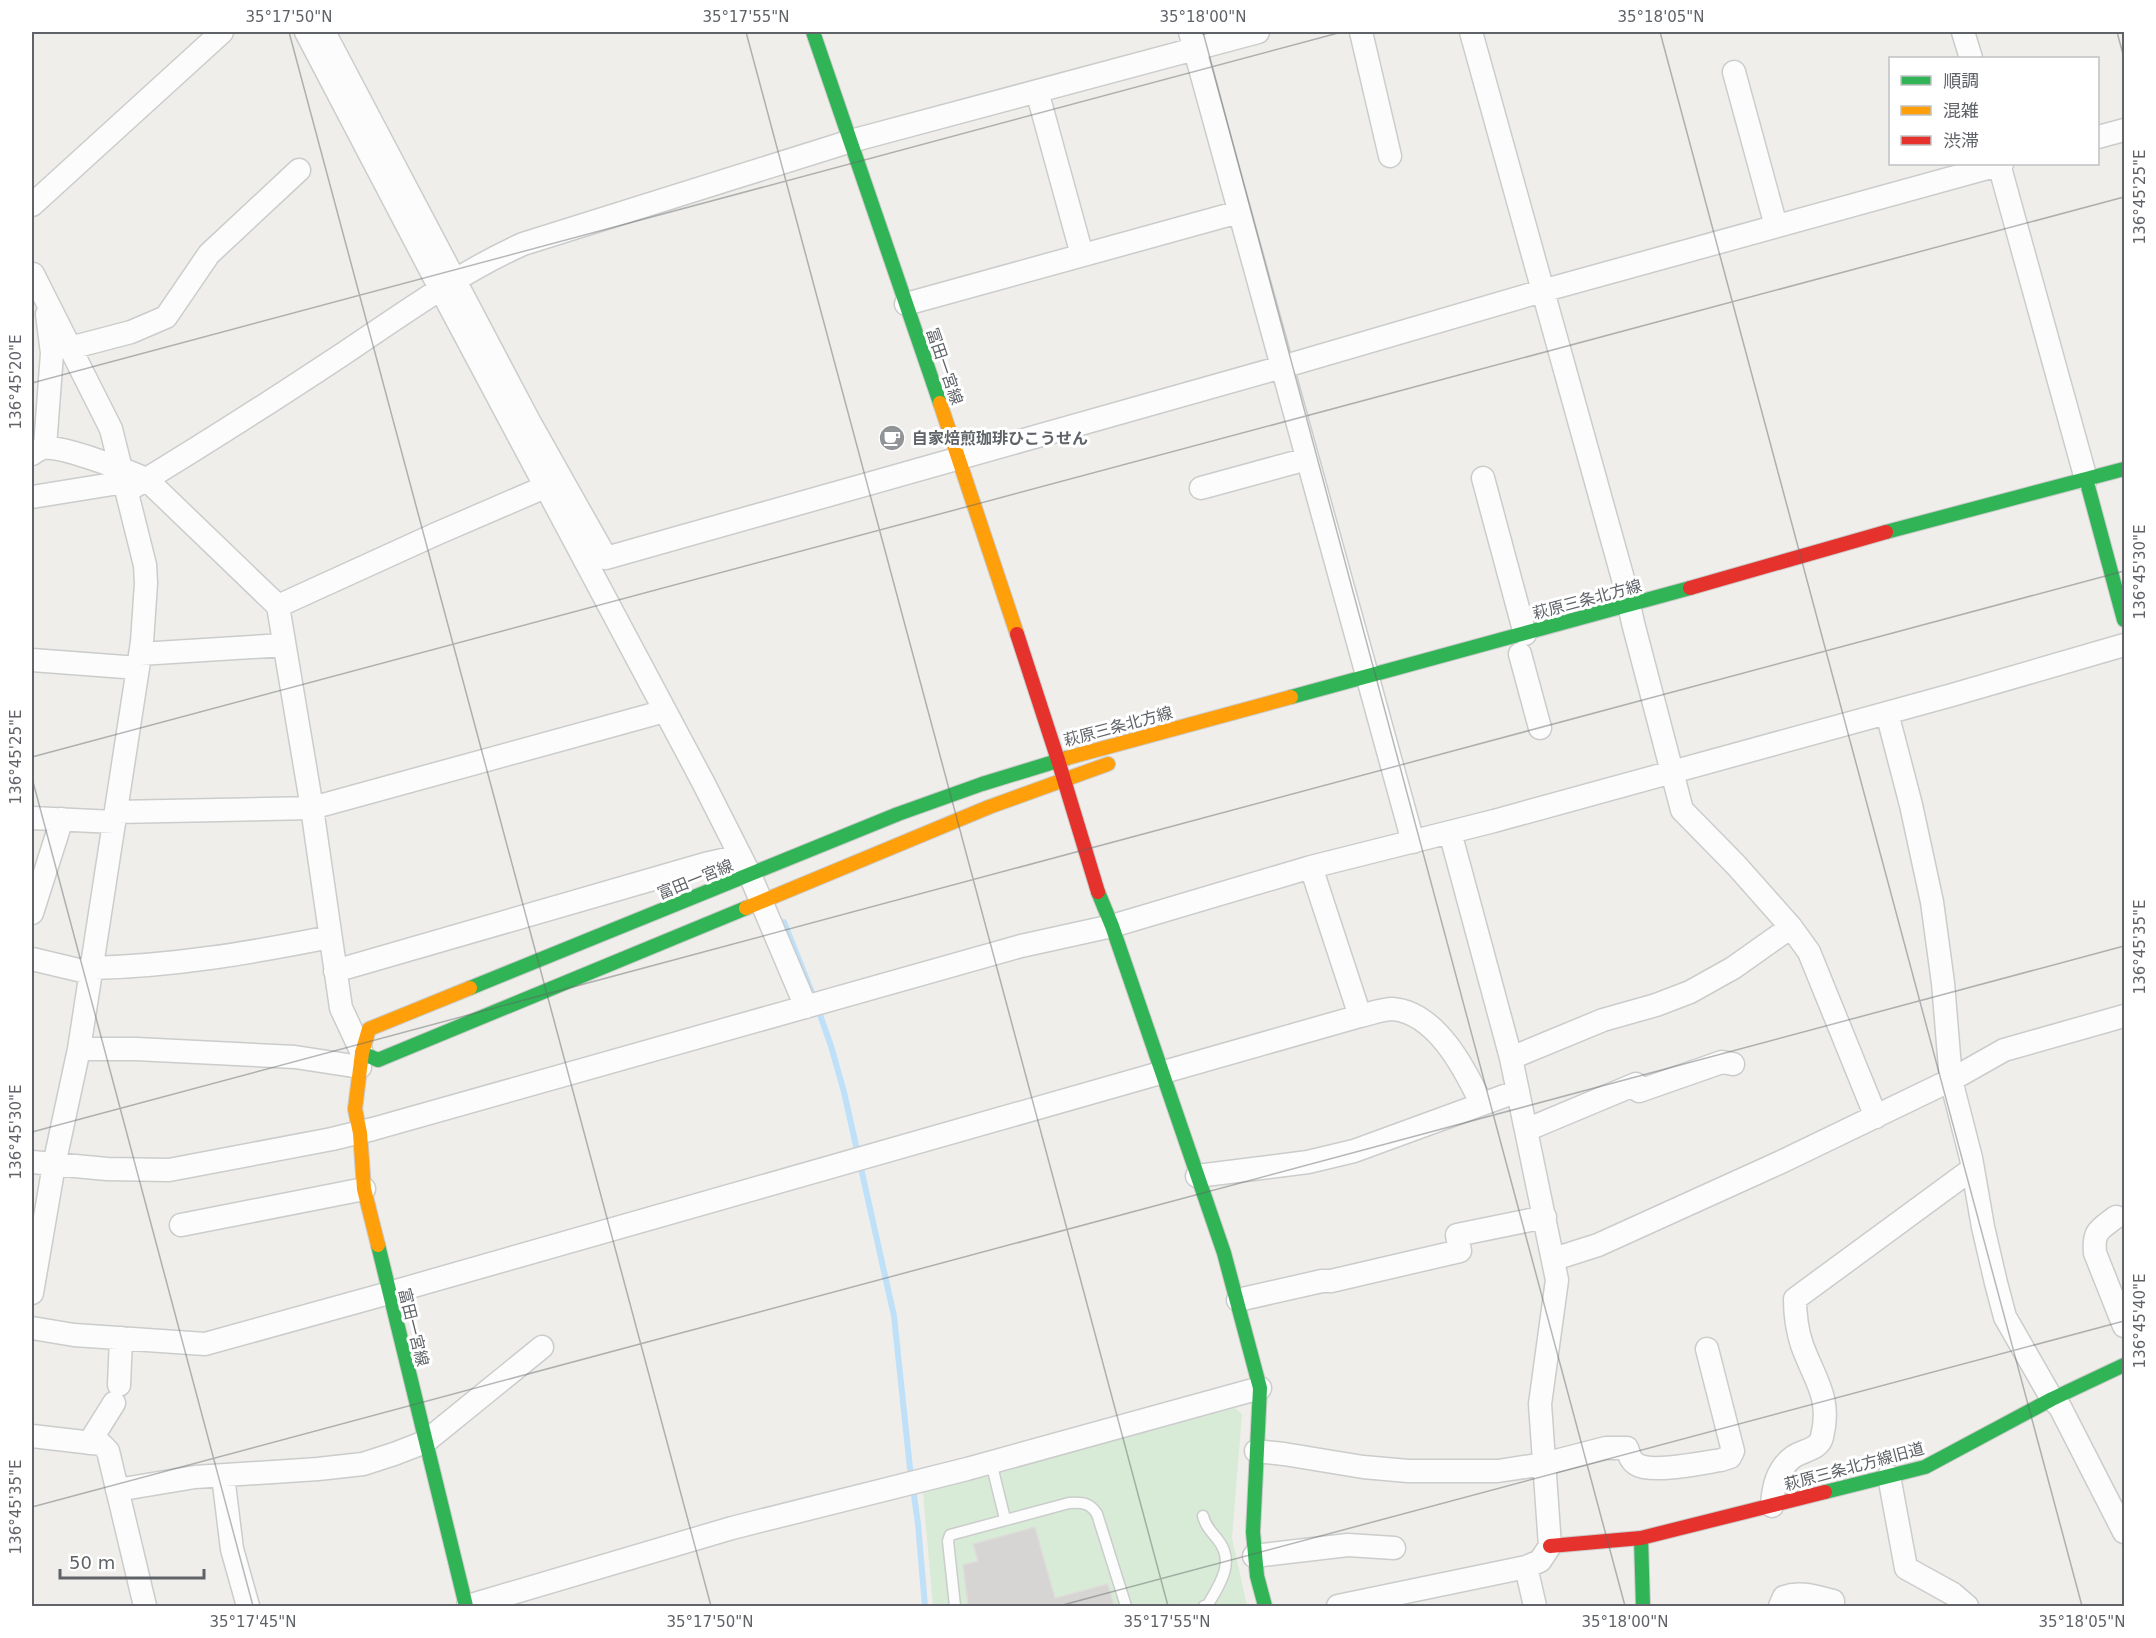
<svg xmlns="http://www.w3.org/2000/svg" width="2156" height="1638" font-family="'DejaVu Sans','Noto Sans JP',sans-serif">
<rect width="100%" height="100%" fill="#efeeea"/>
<!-- green -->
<path fill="#d8ebd6" d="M 1235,1408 L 1242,1414 L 1232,1538 L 1247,1606 L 933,1606 L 923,1493 Z"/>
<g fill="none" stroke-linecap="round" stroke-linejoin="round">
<!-- stream -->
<path stroke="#bfe0f9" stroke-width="6" d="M 784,922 L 815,1000
M 818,1009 L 831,1046 L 844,1092 L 894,1316 L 911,1478
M 913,1488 L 918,1524 L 925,1606"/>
</g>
<!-- building -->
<path fill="#d6d5d3" stroke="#deddd9" stroke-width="1.5" d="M 1035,1527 L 1055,1598 L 1108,1584 L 1114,1606 L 968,1606 L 963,1565 L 978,1561 L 973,1544 Z"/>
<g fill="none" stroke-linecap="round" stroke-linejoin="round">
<!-- lane casing -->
<g stroke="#cbcccc" stroke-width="13">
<path id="lane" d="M 991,1462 L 1005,1519
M 1203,1516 C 1206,1527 1211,1531 1218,1540 C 1236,1562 1219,1586 1207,1606 L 1204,1606
M 955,1606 L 948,1541 L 950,1535 L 1069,1503 C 1083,1502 1090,1503 1097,1514 L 1126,1606"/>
</g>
<!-- street casing -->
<g stroke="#cbcccc" stroke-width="25">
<path id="street" d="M 306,32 L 441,290 L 703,782 L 750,875 L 806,1007
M 324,32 L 530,423 L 606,558 L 1282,367 L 1542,291 L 2002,164
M 1190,32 L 1413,842
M 1361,32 L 1390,156
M 1471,32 L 1625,586 L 1633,623 L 1682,810 L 1736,865 L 1791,927 L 1809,952 L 1876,1117
M 1963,32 L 1971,58
M 1734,72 L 1776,226
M 1037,91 L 1082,255
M 2098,137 L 2124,130
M 1999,164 L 2086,479
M 32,205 L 222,32
M 906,304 L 1239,212
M 70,348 L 131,332 L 166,317 L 209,254 L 299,170
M 45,447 L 52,353 L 47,314
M 32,454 C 35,452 41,448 44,448 C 61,445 128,471 146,479 L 278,606 L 312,808 L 341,1008 L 362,1053
M 1483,478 L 1525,634
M 1201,488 L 1307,459
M 127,491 C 200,447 272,401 343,354 C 401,315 459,273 523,244 L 851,141 L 1258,32
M 32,497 L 125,482
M 278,606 L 436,534 L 545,487
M 140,654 L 284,645
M 1520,654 L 1540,728
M 32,660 L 138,668
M 1887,713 L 1911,805 L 1932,902 L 1943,983 L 1951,1080 L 1971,1158 L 1983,1227 L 1996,1283 L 2005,1317 L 2052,1399 L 2060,1407 L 2124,1532
M 116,812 L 312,808 L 665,711
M 32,818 L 114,822
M 1450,832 L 1511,1058 L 1557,1280 L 1540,1404 L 1550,1546 L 1540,1561 L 1526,1567 L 1535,1606
M 1311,867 L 1360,1016
M 32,913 L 62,819
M 32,959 L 91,973
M 92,968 C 173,966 250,953 330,937
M 335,971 L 705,864 L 740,856
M 79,1049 L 136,1049 L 295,1057 L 360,1067
M 1511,1058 L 1603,1020 L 1656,1005 L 1690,992 L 1733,968 L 1791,927
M 1526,1130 L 1636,1084 L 1639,1091 L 1722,1062 L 1733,1064
M 32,1162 L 107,1169 L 169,1170 L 332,1139 L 373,1129 L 1021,946 L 1112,926 L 1311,867 L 1494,821 L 1952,695 L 2124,645
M 1197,1176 L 1308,1162 L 1354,1151 L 1518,1091
M 2116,1217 C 2099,1230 2093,1231 2095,1253 L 2124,1326
M 181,1225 L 364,1189
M 1554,1259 L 1598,1245 L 1781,1162 L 1951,1080 L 2004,1050 L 2124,1016
M 32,1293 L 54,1165 L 79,1049 L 142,642 L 146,583 L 145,565 L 111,429 L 33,274
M 1238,1300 L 1322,1281 L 1331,1281 L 1460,1251 L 1457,1235 L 1545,1217
M 32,1328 L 74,1335 L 205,1344 L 389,1293 L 1360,1016 C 1370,1014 1382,1009 1392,1009 C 1436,1012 1465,1069 1481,1103
M 119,1385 L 121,1338
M 32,1436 L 101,1444 L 108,1451 L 145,1606
M 89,1443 L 114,1403
M 1256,1451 L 1284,1454 L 1363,1467 L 1408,1471 L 1498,1471 L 1544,1464 L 1606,1448 L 1627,1448 C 1629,1454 1630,1460 1636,1464 C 1651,1474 1702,1463 1721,1460 L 1730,1457 L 1733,1451 L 1707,1349
M 223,1476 L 232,1549 L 248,1606
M 1889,1476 L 1906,1568 L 1953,1594 L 1967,1606
M 117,1490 L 195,1477 L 318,1469 L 363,1464 L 394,1454 L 425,1442 L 542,1347
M 1772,1506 C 1773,1487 1777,1469 1793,1457 C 1803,1450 1819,1450 1822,1437 C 1832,1397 1814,1379 1802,1345 C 1797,1330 1795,1315 1795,1299 L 1972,1169
M 1254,1556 L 1348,1545 L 1394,1548
M 468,1606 L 732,1528 L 967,1469 L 1260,1388
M 1338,1606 L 1526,1567
M 1780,1606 L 1784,1597 C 1801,1591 1816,1597 1833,1601"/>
</g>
<!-- fast casing -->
<g stroke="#cacacb" stroke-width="16">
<path id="fast" d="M 813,32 L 940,403
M 2086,479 L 2124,620
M 1886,532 L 2124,469
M 1291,697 L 1690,588
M 1098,892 L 1112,926 L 1224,1253 L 1260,1388 L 1253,1532 L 1257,1576 L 1265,1606
M 470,988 L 898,814 L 982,784 L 1067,758
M 362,1053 L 378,1060 L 746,908
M 378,1245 L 466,1606
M 1825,1492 L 1925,1467 L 2052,1399 L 2124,1365
M 1641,1538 L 1643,1606"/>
</g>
<!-- slow casing -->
<g stroke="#cacacb" stroke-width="16">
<path id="slow" d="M 940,403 L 1017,634
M 1067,758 L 1291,697
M 746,908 L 989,807 L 1108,764
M 378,1245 L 364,1189 L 360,1133 L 355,1109 L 362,1053 L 369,1029 L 470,988"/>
</g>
<!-- jam casing -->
<g stroke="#cacacb" stroke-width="16">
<path id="jam" d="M 1690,588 L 1886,532
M 1017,634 L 1058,760 L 1098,892
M 1550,1546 L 1641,1538 L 1825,1492"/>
</g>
<!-- lane -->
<use href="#lane" stroke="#fdfcfc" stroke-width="10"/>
<!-- street -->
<use href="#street" stroke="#fdfcfc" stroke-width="22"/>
<!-- fast -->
<use href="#fast" stroke="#30b455" stroke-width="14"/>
<!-- slow -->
<use href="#slow" stroke="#ff9f0a" stroke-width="14"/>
<!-- jam -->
<use href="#jam" stroke="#e5322d" stroke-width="14"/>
</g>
<!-- ticks -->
<path fill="none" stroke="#5f6368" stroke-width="1.5" stroke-opacity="0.45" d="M 289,32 L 711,1606M 746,32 L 1168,1606M 1203,32 L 1625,1606M 1660,32 L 2082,1606M 2117,32 L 2124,58M 32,383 L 1342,32M 32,757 L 2124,197M 32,778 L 253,1606M 32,1132 L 2124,571M 32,1507 L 2124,946M 1059,1606 L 2124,1321"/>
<!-- icons -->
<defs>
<g id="cafe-disc" transform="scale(1.35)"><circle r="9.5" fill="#919496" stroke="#fff"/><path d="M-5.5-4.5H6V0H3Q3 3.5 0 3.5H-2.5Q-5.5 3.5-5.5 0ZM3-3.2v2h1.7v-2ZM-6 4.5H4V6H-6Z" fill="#fff"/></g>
</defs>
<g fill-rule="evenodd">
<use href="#cafe-disc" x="892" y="438"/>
</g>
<g text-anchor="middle" stroke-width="6" stroke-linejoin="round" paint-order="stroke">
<!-- street labels -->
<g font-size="16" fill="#5f6368" stroke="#fff">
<text transform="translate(945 366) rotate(71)" y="6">冨田一宮線</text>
<text transform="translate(1587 599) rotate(-15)" y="6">萩原三条北方線</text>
<text transform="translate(1118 726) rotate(-15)" y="6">萩原三条北方線</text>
<text transform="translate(695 879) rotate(-22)" y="6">富田一宮線</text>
<text transform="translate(414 1327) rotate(76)" y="6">富田一宮線</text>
<text transform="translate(1854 1466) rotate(-15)" y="6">萩原三条北方線旧道</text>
</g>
<!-- poi labels -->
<g font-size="16" font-weight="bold" fill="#5f6368" stroke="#fff" text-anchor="start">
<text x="912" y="444">自家焙煎珈琲ひこうせん</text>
</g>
</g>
<!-- border -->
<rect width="2156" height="1638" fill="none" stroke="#ffffff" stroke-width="66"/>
<!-- legend -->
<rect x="1889" y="57" width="210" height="108" fill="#ffffff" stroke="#bfc1c3" stroke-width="1.5"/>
<rect x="1901" y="76" width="30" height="9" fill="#30b455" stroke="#bfc1c3" stroke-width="1.5"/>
<text x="1943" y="87" font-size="18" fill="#5f6368">順調</text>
<rect x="1901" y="106" width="30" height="9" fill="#ff9f0a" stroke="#bfc1c3" stroke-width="1.5"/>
<text x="1943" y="117" font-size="18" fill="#5f6368">混雑</text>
<rect x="1901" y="136" width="30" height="9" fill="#e5322d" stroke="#bfc1c3" stroke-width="1.5"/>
<text x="1943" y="147" font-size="18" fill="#5f6368">渋滞</text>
<!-- scale -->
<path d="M60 1569v9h144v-9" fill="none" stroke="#5f6368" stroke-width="3"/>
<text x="69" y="1569" font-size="18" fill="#5f6368" stroke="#ffffff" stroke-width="4.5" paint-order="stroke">50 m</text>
<rect x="33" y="33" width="2090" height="1572" fill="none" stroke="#5f6368" stroke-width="2"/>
<g font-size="15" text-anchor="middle" fill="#5f6368">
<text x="289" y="22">35°17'50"N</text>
<text x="746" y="22">35°17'55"N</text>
<text x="1203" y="22">35°18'00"N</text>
<text x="1661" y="22">35°18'05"N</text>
<text transform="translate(2140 197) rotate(-90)" y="5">136°45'25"E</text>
<text transform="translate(16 382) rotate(-90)" y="5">136°45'20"E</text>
<text transform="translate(2140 572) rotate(-90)" y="5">136°45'30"E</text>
<text transform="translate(16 757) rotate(-90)" y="5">136°45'25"E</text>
<text transform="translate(2140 947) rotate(-90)" y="5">136°45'35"E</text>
<text transform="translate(16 1132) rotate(-90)" y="5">136°45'30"E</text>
<text transform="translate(2140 1321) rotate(-90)" y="5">136°45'40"E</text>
<text transform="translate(16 1507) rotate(-90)" y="5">136°45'35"E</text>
<text x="253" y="1627">35°17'45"N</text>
<text x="710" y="1627">35°17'50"N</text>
<text x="1167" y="1627">35°17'55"N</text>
<text x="1625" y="1627">35°18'00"N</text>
<text x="2082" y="1627">35°18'05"N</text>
</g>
</svg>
